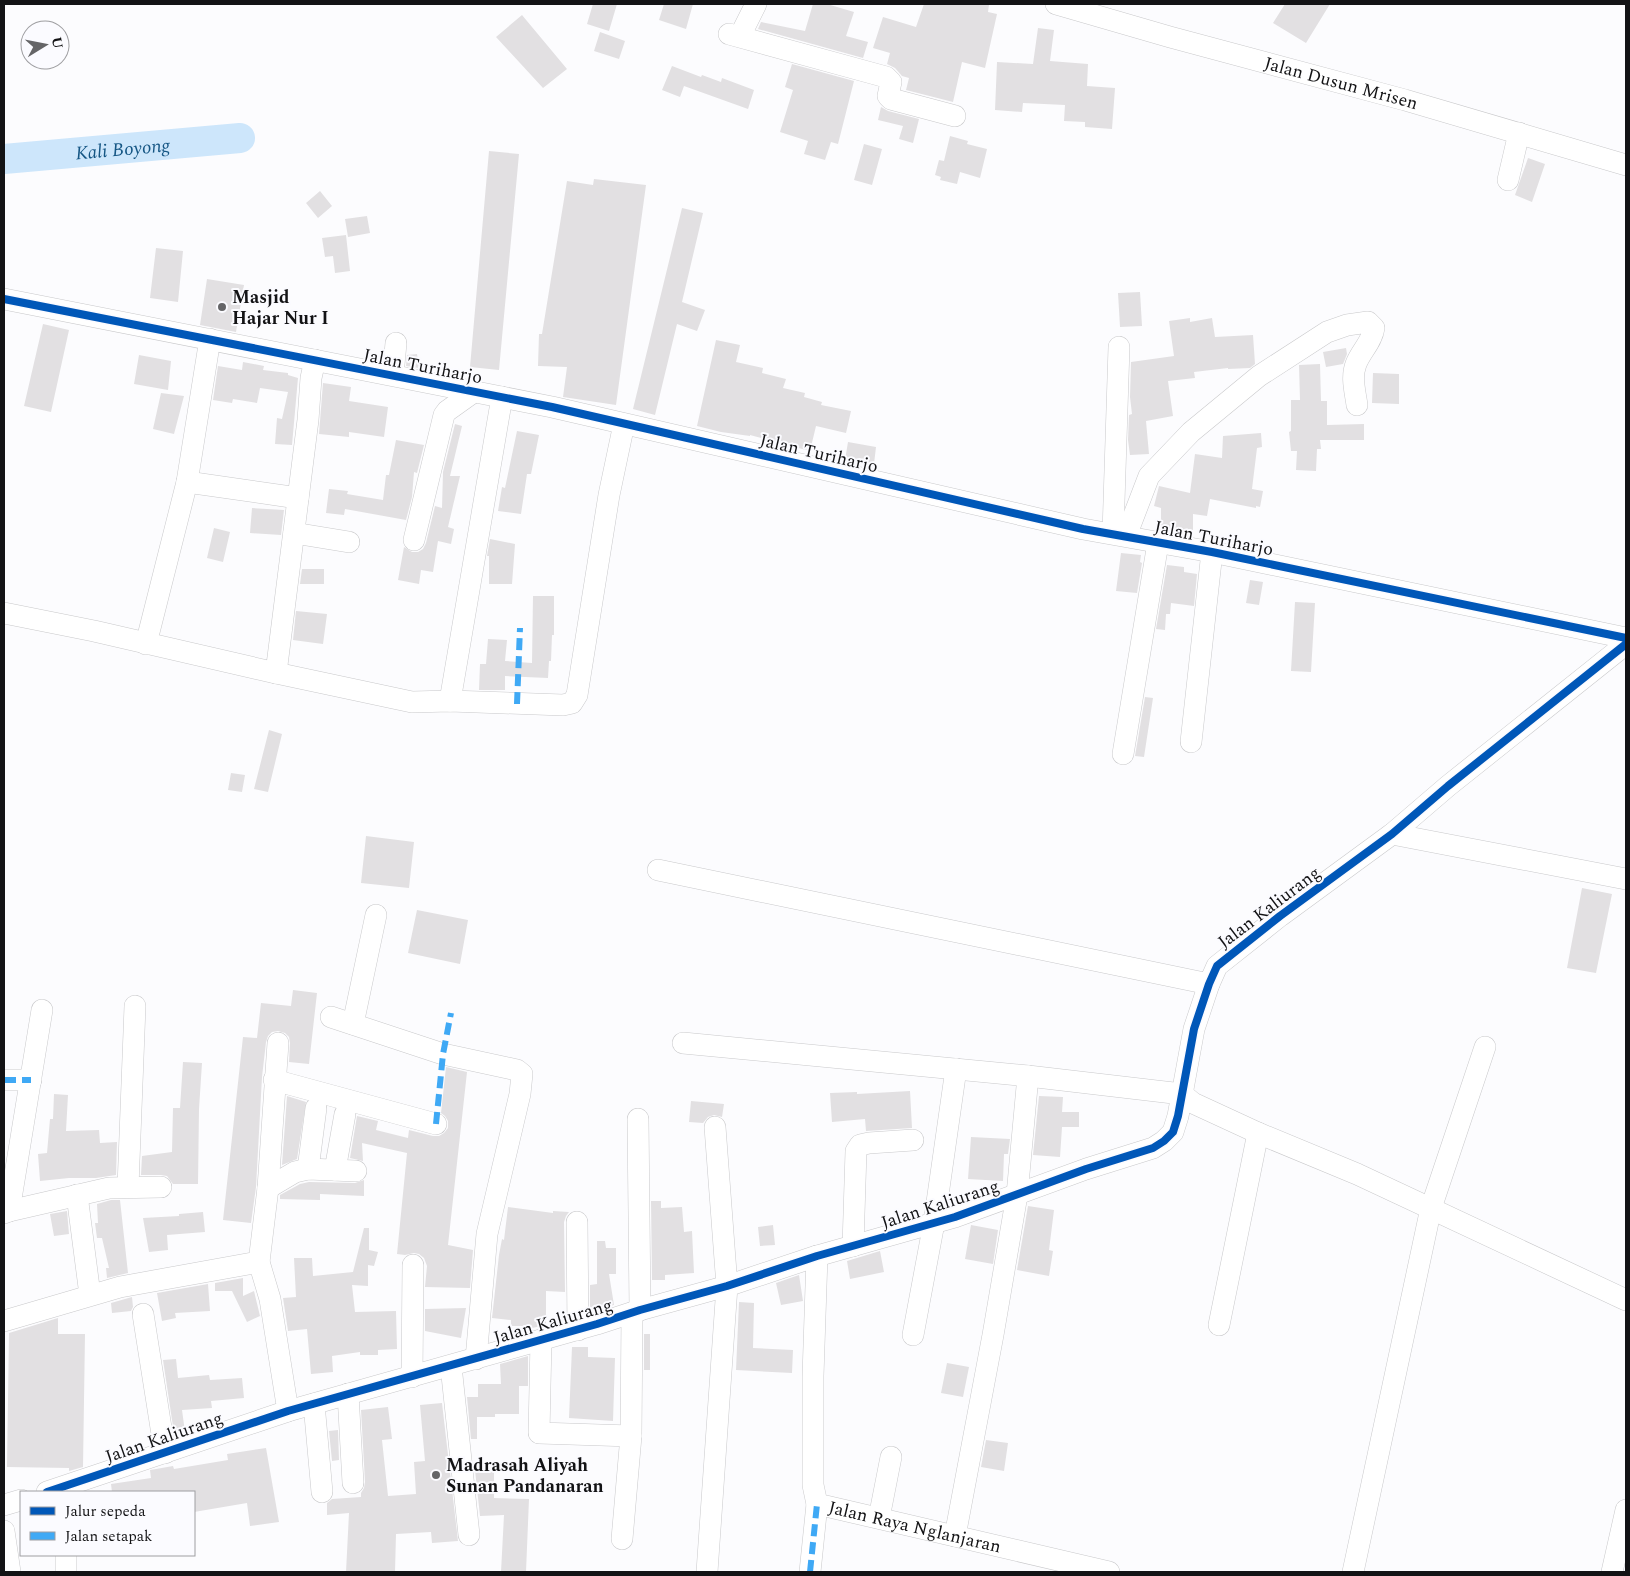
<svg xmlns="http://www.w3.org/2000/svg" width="1630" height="1576" font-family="Spectral,serif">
<rect width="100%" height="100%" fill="#fcfcfe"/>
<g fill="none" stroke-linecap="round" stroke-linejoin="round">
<!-- river -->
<path stroke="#cde6fb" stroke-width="30" id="s1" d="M 4,159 L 240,138"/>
</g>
<!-- building -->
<path fill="#e2e0e2" d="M 593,4 L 617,4 L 609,31 L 587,24 Z
M 664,4 L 693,4 L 686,29 L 659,20 Z
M 813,4 L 827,4 L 854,12 L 846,36 L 868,42 L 863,58 L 758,29 L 761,22 L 805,31 Z
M 924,4 L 982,4 L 989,5 L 988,12 L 997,14 L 985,68 L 962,62 L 953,102 L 906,90 L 909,78 L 902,76 L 895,68 L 887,64 L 890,53 L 873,48 L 883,17 L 916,27 Z
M 1285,4 L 1330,4 L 1306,43 L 1273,23 Z
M 522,15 L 567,69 L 543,88 L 496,37 Z
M 1038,28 L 1054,30 L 1050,61 L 1088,64 L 1087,86 L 1115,88 L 1112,129 L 1085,127 L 1085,122 L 1064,121 L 1065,105 L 1023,103 L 1022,112 L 995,110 L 997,62 L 1033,64 Z
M 600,32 L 625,41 L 619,59 L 594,51 Z
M 792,64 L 854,81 L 838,144 L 831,142 L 825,160 L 804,154 L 808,141 L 780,132 L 793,90 L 785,87 Z
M 672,66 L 701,77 L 702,75 L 721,82 L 722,78 L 754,90 L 748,109 L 684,86 L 680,97 L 662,90 Z
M 881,107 L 888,111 L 919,119 L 913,143 L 899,139 L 903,126 L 878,120 Z
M 950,136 L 968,141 L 967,144 L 987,149 L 980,178 L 960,172 L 957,184 L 940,180 L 941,177 L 935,175 L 939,160 L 944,161 Z
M 864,144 L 882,149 L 872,185 L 854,180 Z
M 489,151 L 519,154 L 499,370 L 470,367 Z
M 1528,158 L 1545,164 L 1532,202 L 1515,195 Z
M 594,179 L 646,185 L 616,405 L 563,397 L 567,367 L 538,366 L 539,334 L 542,334 L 567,181 L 593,185 Z
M 320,191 L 332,206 L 318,218 L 306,203 Z
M 682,208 L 703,213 L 682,302 L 705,310 L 697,331 L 677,324 L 655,415 L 633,409 Z
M 367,216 L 370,233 L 348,237 L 345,219 Z
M 346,235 L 350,271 L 335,273 L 333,256 L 325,257 L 322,238 Z
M 156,248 L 183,251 L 178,302 L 150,298 Z
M 207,279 L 244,285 L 236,332 L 200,325 Z
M 1140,292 L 1142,326 L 1120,327 L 1118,293 Z
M 1190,318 L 1190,322 L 1212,318 L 1215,337 L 1253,335 L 1255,364 L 1250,368 L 1228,369 L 1228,368 L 1194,372 L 1195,378 L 1168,381 L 1173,416 L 1146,421 L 1149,454 L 1130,455 L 1128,440 L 1129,415 L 1132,414 L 1130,397 L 1131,362 L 1174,356 L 1169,321 Z
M 43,324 L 69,330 L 51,412 L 24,406 Z
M 716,340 L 740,345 L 736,362 L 763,368 L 762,373 L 786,379 L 783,388 L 805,393 L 804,397 L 822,402 L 821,405 L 851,411 L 846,433 L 816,426 L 810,451 L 750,435 L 750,436 L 721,432 L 697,426 Z
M 1346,348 L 1347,354 L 1343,364 L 1326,367 L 1323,352 Z
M 417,354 L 419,368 L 406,366 L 407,355 Z
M 139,355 L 171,361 L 168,390 L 134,384 Z
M 243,362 L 264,366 L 263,370 L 288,373 L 288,375 L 298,378 L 292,445 L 275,444 L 277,418 L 282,419 L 288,392 L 260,388 L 257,403 L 233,399 L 232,403 L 213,400 L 218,366 L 242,370 Z
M 1320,364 L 1321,401 L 1327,401 L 1327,425 L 1364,424 L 1364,440 L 1320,440 L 1321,449 L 1317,449 L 1316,471 L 1296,470 L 1297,451 L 1291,451 L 1289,432 L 1291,431 L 1291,400 L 1300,400 L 1299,365 Z
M 1373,373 L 1399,374 L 1399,404 L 1372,403 Z
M 323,383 L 351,387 L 349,401 L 388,407 L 384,437 L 349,432 L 349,437 L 319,434 Z
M 161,393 L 184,396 L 174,434 L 153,429 Z
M 455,424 L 462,426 L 450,476 L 460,476 L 448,527 L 454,529 L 451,544 L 438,541 L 433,572 L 421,570 L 419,584 L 398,580 L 404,547 L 412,552 L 418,552 L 423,549 L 426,543 L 435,506 L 442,508 L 443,472 Z
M 517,431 L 539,435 L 531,474 L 527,474 L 521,514 L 498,511 L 502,487 L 505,488 Z
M 1261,433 L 1262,447 L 1257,448 L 1252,489 L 1263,491 L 1260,507 L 1256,506 L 1256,508 L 1210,499 L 1207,516 L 1193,514 L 1193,530 L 1161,530 L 1161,508 L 1154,506 L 1159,486 L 1190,493 L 1195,454 L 1222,458 L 1223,436 Z
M 396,440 L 424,445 L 417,473 L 414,472 L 412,497 L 406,520 L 345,509 L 344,515 L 326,513 L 329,489 L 348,491 L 347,494 L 383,500 L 386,475 L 389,475 Z
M 848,442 L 876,447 L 874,464 L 845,460 Z
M 252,508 L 284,510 L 281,535 L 250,533 Z
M 214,528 L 230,532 L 223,562 L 207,558 Z
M 490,539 L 515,544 L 512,584 L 489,584 L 489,556 L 487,556 Z
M 1121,553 L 1141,555 L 1140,562 L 1142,563 L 1137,593 L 1116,591 Z
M 1167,565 L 1184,567 L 1184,572 L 1197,574 L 1194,606 L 1171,603 L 1170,614 L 1166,614 L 1165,630 L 1156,629 Z
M 302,569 L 324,569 L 324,584 L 300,584 Z
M 1250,580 L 1263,582 L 1259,605 L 1246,603 Z
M 533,596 L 554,596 L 554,635 L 552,635 L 551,661 L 549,661 L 548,678 L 505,676 L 505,690 L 479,690 L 480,664 L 486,664 L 488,639 L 507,640 L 505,661 L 532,663 Z
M 1295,602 L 1315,603 L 1311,672 L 1291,671 Z
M 296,611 L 327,614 L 323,644 L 293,640 Z
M 1145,697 L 1153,698 L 1144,757 L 1135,756 Z
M 269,730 L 282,734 L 268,792 L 254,789 Z
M 231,773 L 245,775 L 242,792 L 228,790 Z
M 366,836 L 414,842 L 409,888 L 361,883 Z
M 1582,888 L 1612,894 L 1596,973 L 1567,968 Z
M 417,910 L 468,920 L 460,964 L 408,953 Z
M 293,990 L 317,993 L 309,1064 L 289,1062 L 290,1043 L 289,1037 L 285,1033 L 278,1031 L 272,1032 L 268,1036 L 266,1042 L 262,1077 L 256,1187 L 251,1223 L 223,1220 L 243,1037 L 257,1038 L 261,1003 L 291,1006 Z
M 183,1062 L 202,1063 L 199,1109 L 198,1184 L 173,1184 L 167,1176 L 161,1175 L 141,1175 L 142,1156 L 172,1152 L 173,1108 L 180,1108 Z
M 446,1067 L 467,1072 L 448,1245 L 473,1250 L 470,1288 L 425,1287 L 427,1266 L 424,1258 L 419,1254 L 414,1253 L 405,1255 L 397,1254 L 407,1153 L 362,1143 L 363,1161 L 350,1158 L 357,1116 L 378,1121 L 376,1130 L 408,1138 L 409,1130 L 433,1136 L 439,1136 L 444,1133 L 448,1128 L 448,1121 L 445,1116 L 441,1113 Z
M 910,1091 L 912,1128 L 866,1131 L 865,1119 L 832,1122 L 830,1093 L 857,1092 L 857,1094 Z
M 54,1094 L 68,1095 L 66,1131 L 99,1130 L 100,1143 L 117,1142 L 116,1175 L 96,1178 L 69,1178 L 40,1181 L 38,1154 L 47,1153 L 50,1119 L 53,1119 Z
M 287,1096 L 306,1102 L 297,1159 L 282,1165 Z
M 1039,1096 L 1063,1097 L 1062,1112 L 1079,1112 L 1079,1127 L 1062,1127 L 1060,1157 L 1033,1155 Z
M 691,1101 L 724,1104 L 722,1117 L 714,1115 L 708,1117 L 703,1123 L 689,1122 Z
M 971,1137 L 1010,1139 L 1008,1154 L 1004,1154 L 1003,1181 L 968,1179 Z
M 364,1180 L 364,1196 L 320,1194 L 320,1200 L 280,1199 L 280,1195 L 300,1184 L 309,1182 L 355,1183 Z
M 111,1200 L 120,1200 L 128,1273 L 107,1278 L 106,1268 L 109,1268 L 102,1238 L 97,1238 L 95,1223 L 98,1223 L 97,1204 Z
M 651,1201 L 661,1201 L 661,1208 L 682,1207 L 684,1232 L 692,1231 L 694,1273 L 665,1275 L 665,1280 L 652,1280 Z
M 1028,1206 L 1054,1210 L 1049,1250 L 1053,1251 L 1049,1276 L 1017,1270 Z
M 508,1207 L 553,1213 L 553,1211 L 569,1212 L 566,1216 L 564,1222 L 565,1292 L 546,1291 L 546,1325 L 532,1328 L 532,1326 L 511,1326 L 511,1320 L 492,1318 L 499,1255 L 502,1239 L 504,1240 Z
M 67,1211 L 69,1234 L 54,1236 L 50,1214 Z
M 203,1212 L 205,1232 L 167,1235 L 168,1250 L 149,1252 L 143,1218 L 179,1216 L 179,1214 Z
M 773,1225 L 775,1245 L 760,1246 L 758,1227 Z
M 971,1225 L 998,1230 L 993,1264 L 965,1259 Z
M 364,1228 L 369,1228 L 369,1250 L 378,1252 L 374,1266 L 368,1265 L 368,1286 L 352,1285 L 355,1312 L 396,1311 L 397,1349 L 378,1350 L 378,1355 L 360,1355 L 360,1352 L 332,1356 L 333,1372 L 311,1374 L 307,1329 L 288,1331 L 283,1298 L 296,1297 L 294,1258 L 312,1258 L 313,1276 L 353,1272 Z
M 597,1241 L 605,1241 L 606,1248 L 616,1248 L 616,1274 L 609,1274 L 614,1305 L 590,1310 L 590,1285 L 597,1284 Z
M 880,1251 L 884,1272 L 850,1279 L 847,1261 Z
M 799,1275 L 803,1301 L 781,1305 L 776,1283 Z
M 243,1278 L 243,1296 L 254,1291 L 260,1316 L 247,1322 L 232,1291 L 215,1291 L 215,1283 Z
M 208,1284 L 210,1311 L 175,1313 L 176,1318 L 162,1321 L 157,1293 Z
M 132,1297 L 133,1307 L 131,1311 L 112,1313 L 111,1303 Z
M 739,1302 L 754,1303 L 753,1348 L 793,1350 L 792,1373 L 736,1370 Z
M 466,1308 L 461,1338 L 425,1331 L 425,1309 Z
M 58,1318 L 58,1334 L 85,1334 L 83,1467 L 69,1471 L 69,1468 L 7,1467 L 9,1333 Z
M 644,1334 L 650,1334 L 650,1370 L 644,1370 Z
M 572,1347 L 588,1347 L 588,1357 L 615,1358 L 613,1421 L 569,1418 Z
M 528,1356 L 528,1386 L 519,1386 L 519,1414 L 495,1414 L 495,1417 L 477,1417 L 477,1439 L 471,1439 L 467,1397 L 478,1397 L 478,1384 L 501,1384 L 500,1364 Z
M 176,1359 L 178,1378 L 209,1375 L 210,1380 L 242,1378 L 244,1398 L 211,1401 L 212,1408 L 182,1410 L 185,1432 L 174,1433 L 163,1360 Z
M 947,1363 L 969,1367 L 963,1397 L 941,1393 Z
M 442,1403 L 458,1541 L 432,1543 L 431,1532 L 396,1534 L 395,1572 L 346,1572 L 349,1513 L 327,1515 L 327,1503 L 332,1499 L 361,1497 L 361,1493 L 364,1488 L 365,1482 L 361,1410 L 388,1407 L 392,1439 L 382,1440 L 388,1496 L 416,1494 L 414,1462 L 425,1461 L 420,1405 Z
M 338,1430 L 339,1460 L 332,1461 L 329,1431 Z
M 986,1440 L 1008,1443 L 1004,1471 L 981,1467 Z
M 266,1448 L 279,1522 L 250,1526 L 247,1503 L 194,1512 L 194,1492 L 112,1492 L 111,1484 L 151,1478 L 150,1470 L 156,1469 L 173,1466 L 174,1469 L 228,1460 L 227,1454 Z
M 475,1470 L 494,1470 L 494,1498 L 529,1499 L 526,1572 L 501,1572 L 504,1515 L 480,1516 Z"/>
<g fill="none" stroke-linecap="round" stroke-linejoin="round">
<!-- minor casing -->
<g stroke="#c9c9cb" stroke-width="22">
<g id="minor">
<path id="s2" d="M 1056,4 L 1170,37 L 1405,100 L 1626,165"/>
<path d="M 729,34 L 886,77 L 891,82 L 888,96 L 891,99 L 955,116"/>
<path d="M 740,36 L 756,4"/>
<path d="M 1508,180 L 1519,133"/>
<path d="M 4,299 L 552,407 L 1083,529 L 1212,552 L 1626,638"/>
<path d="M 393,375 L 396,343"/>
<path d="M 187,482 L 298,498"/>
<path d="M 294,533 L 349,542"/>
<path d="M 1113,533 L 1119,347"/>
<path d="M 1126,536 L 1149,476 L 1191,432 L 1259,376 L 1327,332 L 1347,325 L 1368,322 L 1374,328 C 1372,342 1361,351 1356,364 C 1351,377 1355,391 1357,405"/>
<path d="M 414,540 L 444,415 L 447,411 L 475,391"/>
<path d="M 4,613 L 94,631 L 276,673 L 308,420 L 311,378 L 315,360"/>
<path d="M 146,644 L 187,482 L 210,339"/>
<path d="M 276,673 L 412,702 L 450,701 L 563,705 L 572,703 L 577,695 L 609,495 L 624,424"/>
<path d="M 450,701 L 502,397"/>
<path d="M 1191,742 L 1212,552"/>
<path d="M 1123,754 L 1158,543"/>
<path d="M 1392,834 L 1626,879"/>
<path d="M 658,870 L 1209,984"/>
<path d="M 331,1017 L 443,1054 L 517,1070 L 522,1074 L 520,1094 L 487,1234 L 476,1359"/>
<path d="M 353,1024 L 376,915"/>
<path d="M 683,1043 L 1028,1076 L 1182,1094 L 1193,1103 L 1258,1133 L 1357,1174 L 1626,1300"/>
<path d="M 4,1080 L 31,1080"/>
<path d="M 274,1080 L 436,1124"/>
<path d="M 638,1119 L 640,1310"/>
<path d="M 308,1169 L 316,1108"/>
<path d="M 335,1170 L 345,1114"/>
<path d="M 128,1187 L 135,1006"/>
<path d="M 268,1188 L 295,1172 L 308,1169 L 356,1171"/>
<path d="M 77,1195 L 90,1295"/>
<path d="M 9,1211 L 109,1188 L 161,1187"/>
<path d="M 4,1213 L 9,1211 L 42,1010"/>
<path d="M 577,1222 L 578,1330"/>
<path d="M 853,1246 L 856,1151 L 860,1145 L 869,1143 L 913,1140"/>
<path id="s3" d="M 817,1256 L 813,1376 L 813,1485 L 817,1504 L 1109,1572"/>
<path d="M 259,1262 L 268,1188 L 278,1043"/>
<path d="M 143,1314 L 165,1453"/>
<path d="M 4,1321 L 120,1287 L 259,1262 L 270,1299 L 288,1411"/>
<path d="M 1219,1325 L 1258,1133"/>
<path d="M 913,1335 L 934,1223 L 956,1069"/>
<path d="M 541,1340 L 539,1433 L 631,1436"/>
<path d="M 451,1366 L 469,1535"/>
<path d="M 412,1377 L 413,1265"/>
<path d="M 348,1394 L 353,1483"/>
<path d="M 314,1404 L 322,1492"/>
<path d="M 47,1492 L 288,1411 L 597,1324 L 640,1310 L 727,1286 L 817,1256 L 955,1217 L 1086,1169 L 1153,1148 L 1164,1141 L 1173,1132 L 1178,1116 L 1194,1029 L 1209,984 L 1217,966 L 1280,916 L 1392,834 L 1448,786 L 1626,644"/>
<path d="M 4,1505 L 21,1500"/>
<path d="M 879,1518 L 891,1457"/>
<path d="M 4,1531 L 10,1572"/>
<path d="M 955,1536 L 993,1335 L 1017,1195 L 1028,1076"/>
<path d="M 622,1539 L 631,1436 L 632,1313"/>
<path d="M 66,1555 L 66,1572"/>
<path d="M 707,1572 L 727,1286 L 715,1127"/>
<path d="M 810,1572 L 817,1504"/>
<path d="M 1353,1572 L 1431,1208 L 1485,1047"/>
<path d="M 1612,1572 L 1626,1510"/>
</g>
</g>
<!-- minor -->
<use href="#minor" stroke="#fff" stroke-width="21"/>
<!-- quiet -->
<path stroke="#3fa9f5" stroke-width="6" stroke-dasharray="12 6" stroke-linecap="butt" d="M 517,704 L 520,628
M 4,1080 L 31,1080
M 436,1124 L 443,1054 L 451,1013
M 810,1572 L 817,1504"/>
<!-- cycleway casing -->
<g stroke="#fbfbff" stroke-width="11">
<path id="cycleway" d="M 4,299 L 552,407 L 1083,529 L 1212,552 L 1626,638
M 47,1492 L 288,1411 L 597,1324 L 640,1310 L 727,1286 L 817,1256 L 955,1217 L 1086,1169 L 1153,1148 L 1164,1141 L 1173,1132 L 1178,1116 L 1194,1029 L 1209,984 L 1217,966 L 1280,916 L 1392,834 L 1448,786 L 1626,644"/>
</g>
<!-- cycleway -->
<use href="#cycleway" stroke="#0057b8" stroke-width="8"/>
</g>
<!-- markers -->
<g fill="#656567" stroke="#fbfbff" stroke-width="2">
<circle cx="222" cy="307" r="5"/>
<circle cx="436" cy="1475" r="5"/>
</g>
<g text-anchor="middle" stroke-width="4" stroke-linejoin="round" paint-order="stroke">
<!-- street labels -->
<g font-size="18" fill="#131315" stroke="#fbfbff">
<text dy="6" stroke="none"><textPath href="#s2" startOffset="296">Jalan Dusun Mrisen</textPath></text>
<text transform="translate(423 366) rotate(11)" y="6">Jalan Turiharjo</text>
<text transform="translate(819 453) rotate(13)" y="6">Jalan Turiharjo</text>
<text transform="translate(1214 538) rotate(11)" y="6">Jalan Turiharjo</text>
<text transform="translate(1269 907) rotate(-37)" y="6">Jalan Kaliurang</text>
<text transform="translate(940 1204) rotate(-18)" y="6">Jalan Kaliurang</text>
<text transform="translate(553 1321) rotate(-16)" y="6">Jalan Kaliurang</text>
<text transform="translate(164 1437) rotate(-19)" y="6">Jalan Kaliurang</text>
<text dy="6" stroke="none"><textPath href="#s3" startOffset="349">Jalan Raya Nglanjaran</textPath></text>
</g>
<!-- poi labels -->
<g font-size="18" font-weight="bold" fill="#131315" stroke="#fbfbff" text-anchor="start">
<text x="232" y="303">Masjid<tspan x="232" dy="21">Hajar Nur I</tspan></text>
<text x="446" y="1471">Madrasah Aliyah<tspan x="446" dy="21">Sunan Pandanaran</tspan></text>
</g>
<!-- water labels -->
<g font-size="19" font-style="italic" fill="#155684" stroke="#fbfbff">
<text dy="7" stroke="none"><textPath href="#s1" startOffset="119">Kali Boyong</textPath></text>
</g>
</g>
<!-- border -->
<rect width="1630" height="1576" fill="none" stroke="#131315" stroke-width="10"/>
<!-- legend -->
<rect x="20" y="1491" width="175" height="65" fill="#fbfbff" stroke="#9e9ea1"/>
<rect x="30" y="1507" width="25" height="8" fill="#0057b8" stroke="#9e9ea1"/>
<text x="65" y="1516" font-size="15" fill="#131315">Jalur sepeda</text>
<rect x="30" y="1532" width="25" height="8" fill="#3fa9f5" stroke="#9e9ea1"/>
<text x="65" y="1541" font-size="15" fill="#131315">Jalan setapak</text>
<!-- north arrow -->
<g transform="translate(45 45) rotate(80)"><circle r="24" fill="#fbfbff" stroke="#9e9ea1"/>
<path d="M0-4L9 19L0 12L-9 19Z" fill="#656567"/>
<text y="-8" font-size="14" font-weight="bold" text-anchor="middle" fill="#131315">U</text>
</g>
</svg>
